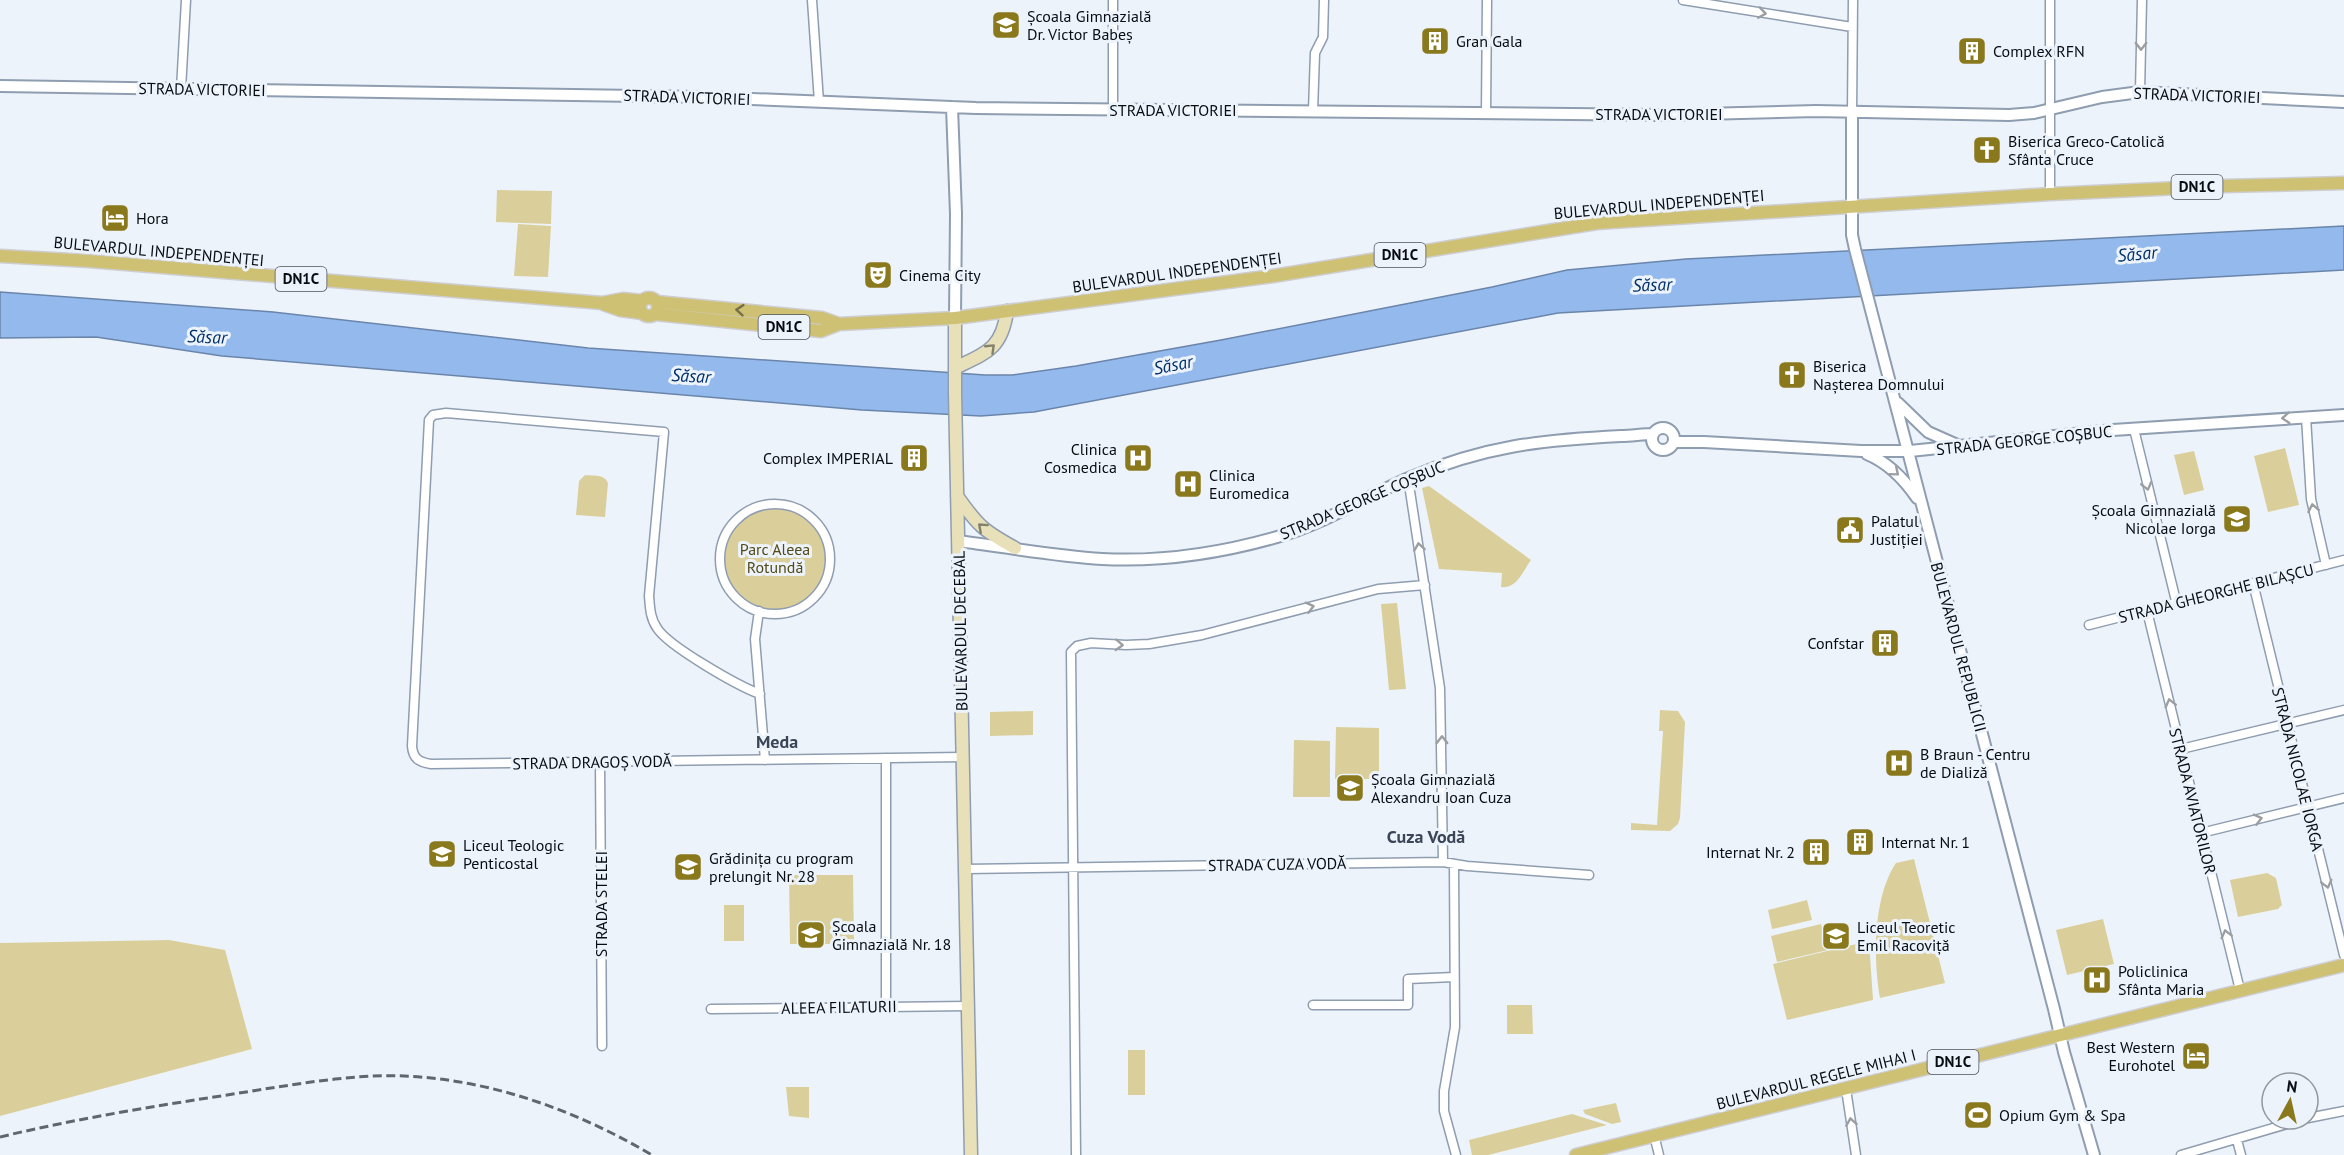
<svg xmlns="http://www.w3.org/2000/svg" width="2344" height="1155" font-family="'PT Sans',sans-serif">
<rect width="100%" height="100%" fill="#edf3fb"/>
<!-- green -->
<path fill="#dacf9b" d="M 497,190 L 552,191 L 551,224 L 496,222 Z
M 518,224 L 551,226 L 548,277 L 514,276 Z
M 2285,448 L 2299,505 L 2268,512 L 2254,456 Z
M 2194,451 L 2204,490 L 2184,495 L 2174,455 Z
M 585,475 C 594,476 604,474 608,483 L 605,517 L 576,515 L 579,481 Z
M 1429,486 L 1531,560 C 1523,571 1517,589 1501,587 L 1502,573 L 1439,569 L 1422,488 Z
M723 559a52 52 0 1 1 104 0a52 52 0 1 1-104 0Z
M 1397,603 L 1406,689 L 1389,690 L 1381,604 Z
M 1660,710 L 1678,711 L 1685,722 L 1680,818 L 1678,824 L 1670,831 L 1631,830 L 1631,823 L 1657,825 L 1663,731 L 1659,731 Z
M 1033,711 L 1033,735 L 990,736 L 990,712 Z
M 1336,727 L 1379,728 L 1379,779 L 1335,779 Z
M 1294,740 L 1330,741 L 1330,797 L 1293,797 Z
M 1914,859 L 1945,983 L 1880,998 C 1873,959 1873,897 1896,863 Z
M 2267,873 L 2276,878 L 2282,905 L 2278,909 L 2238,917 L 2230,880 Z
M 789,875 L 853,875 L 854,944 L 790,944 Z
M 1807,900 L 1812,920 L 1772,929 L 1768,910 Z
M 724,905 L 744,905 L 744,941 L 724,941 Z
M 2103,919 L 2114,964 L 2067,975 L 2056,930 Z
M 1821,924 L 1828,950 L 1777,962 L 1771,936 Z
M 169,940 L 225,950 L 252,1049 L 0,1116 L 0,943 Z
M 1869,941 L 1873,1000 L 1787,1020 L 1773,964 Z
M 1507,1005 L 1532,1005 L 1533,1034 L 1507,1034 Z
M 1128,1050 L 1145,1050 L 1145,1095 L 1128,1095 Z
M 786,1087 L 809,1087 L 809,1118 L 789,1116 Z
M 1616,1103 L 1621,1122 L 1612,1124 L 1585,1114 L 1583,1110 Z
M 1572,1114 L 1607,1125 L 1488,1155 L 1472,1155 L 1469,1140 Z"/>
<!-- water -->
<path fill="#94b9ec" stroke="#6a85ab" stroke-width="1.5" d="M 2344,226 L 2344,270 L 1558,313 L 1034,412 L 981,416 L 862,410 L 222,356 L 96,337 L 0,338 L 0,292 L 273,312 L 588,348 L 985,375 L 1012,375 L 1076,366 L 1221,340 L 1492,287 L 1567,270 L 1686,259 Z"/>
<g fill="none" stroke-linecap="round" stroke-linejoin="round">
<!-- minor casing -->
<g stroke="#8f9db0" stroke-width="11">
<path id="minor" d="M 812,0 L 819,102
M 1683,0 L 1852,27
M 181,89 L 186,0
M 2140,92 L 2142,0
M 1113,110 L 1113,0
M 1313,111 L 1315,53 L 1323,37 L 1324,0
M 1486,113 L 1487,0
M 1852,113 L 1853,0
M 2050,194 L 2050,0
M 2306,417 L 2311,499 L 2326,565
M 2134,429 L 2176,601
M 1408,478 L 1440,688 L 1443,862
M720 559a55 55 0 1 1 110 0a55 55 0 1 1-110 0Z
M 2253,583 L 2344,955
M 759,611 L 755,639 L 765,760
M 2147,611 L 2240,990
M 2089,625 L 2344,560
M 760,694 C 738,686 668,646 657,628 C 650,618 650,607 649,596 L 664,432 L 446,413 L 433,415 L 429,420 L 412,746 C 413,759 419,762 431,764 L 963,757
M 2181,749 L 2344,710
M 886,758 L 886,1007
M 600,762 L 602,1046
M 2201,833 L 2344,798
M 1454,864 L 1455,1027 L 1444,1091 L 1444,1111 L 1456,1155
M 965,869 L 1443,862 L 1467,866 L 1589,875
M 1313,1005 L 1408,1005 L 1408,979 L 1454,977
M 711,1009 L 968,1006
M 1846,1089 L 1856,1155
M 2308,1118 L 2344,1111
M 1654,1135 L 1659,1155
M 2237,1140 L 2241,1155
M 1076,1155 L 1071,652 L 1077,646 L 1091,643 L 1126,645 L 1149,644 L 1202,635 L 1378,589 L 1425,585
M 2181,1155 L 2304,1119"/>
</g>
<!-- tertiary casing -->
<g stroke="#8f9db0" stroke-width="14">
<path id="tertiary" d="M 0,86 L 703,97 L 976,108 L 1664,115 L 1816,111 L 2009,115 L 2034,113 L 2102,97 L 2140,92 L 2344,102
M 952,107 L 956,214 L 955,318
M 1852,113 L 1852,235 L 1855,249 L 2054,1009 L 2064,1052 L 2094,1155
M 1898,403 L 1928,432 L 1955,444
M1652 439a11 11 0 1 1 22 0a11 11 0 1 1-22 0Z
M 1674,442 L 1704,442 L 1861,451 L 1910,451 L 2113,430 L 2344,415
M 1867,454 C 1889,463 1904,479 1917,498
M 958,541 C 1006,547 1054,556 1102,559 C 1160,562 1221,553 1277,537 C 1324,524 1365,497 1409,478 C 1484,446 1541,440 1621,436 C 1632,436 1642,434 1653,434"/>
</g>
<!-- secondary casing -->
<g stroke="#8f9db0" stroke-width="15">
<path id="secondary" d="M 955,318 L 955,393 L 971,1155
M 955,368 C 986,353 1002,349 1007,311
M 957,496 C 978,526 984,531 1015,548"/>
</g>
<!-- primary casing -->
<g stroke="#ceced0" stroke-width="15">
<path id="primary" d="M 0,256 L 89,261 L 602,303 L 623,299 L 642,301
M640 307a9 9 0 1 1 18 0a9 9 0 1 1-18 0Z
M 657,302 L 822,318 L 839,324 L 955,318 L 1273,276 L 1597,223 L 2050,194 L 2223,186 L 2344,183
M 603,304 L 620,310 L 642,313
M 655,314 L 821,331 L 839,324
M 1576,1155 L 2344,965"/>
</g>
<!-- minor -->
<use href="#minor" stroke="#fff" stroke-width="8"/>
<!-- tertiary -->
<use href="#tertiary" stroke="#fff" stroke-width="10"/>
<!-- secondary -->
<use href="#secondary" stroke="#e7e0b9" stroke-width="12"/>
<!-- primary -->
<use href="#primary" stroke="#cec174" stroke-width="12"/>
<!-- rail -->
<path stroke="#61666d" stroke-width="3" stroke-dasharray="9 4.5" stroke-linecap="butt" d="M 0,1137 C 71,1120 143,1108 214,1097 C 267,1089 319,1079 372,1076 C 471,1072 569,1106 652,1155"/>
</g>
<!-- one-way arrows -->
<defs><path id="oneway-chevron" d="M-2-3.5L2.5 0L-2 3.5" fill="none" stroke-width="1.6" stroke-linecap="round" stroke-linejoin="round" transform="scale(1.5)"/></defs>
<g stroke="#9c9ea1">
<use href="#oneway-chevron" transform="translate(1762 13) rotate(9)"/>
<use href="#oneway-chevron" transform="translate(2141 46) rotate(90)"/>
<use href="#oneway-chevron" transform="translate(2286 418) rotate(176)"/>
<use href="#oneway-chevron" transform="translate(1895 472) rotate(40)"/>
<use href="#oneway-chevron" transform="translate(2147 486) rotate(76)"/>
<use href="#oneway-chevron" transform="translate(2313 508) rotate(-101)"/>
<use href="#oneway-chevron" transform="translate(1419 547) rotate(-99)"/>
<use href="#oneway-chevron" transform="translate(1310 607) rotate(-15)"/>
<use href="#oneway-chevron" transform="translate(1119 645) rotate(3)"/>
<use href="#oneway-chevron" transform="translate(2170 703) rotate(-104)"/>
<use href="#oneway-chevron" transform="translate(1442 740) rotate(-90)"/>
<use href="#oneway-chevron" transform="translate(2258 819) rotate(-14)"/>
<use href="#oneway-chevron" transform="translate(2327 884) rotate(76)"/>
<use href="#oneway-chevron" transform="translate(2226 934) rotate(-104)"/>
<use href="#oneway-chevron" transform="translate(1851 1122) rotate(-99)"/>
</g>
<use stroke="#757048" href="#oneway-chevron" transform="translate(740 310) rotate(-175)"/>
<g stroke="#83816e">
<use href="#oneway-chevron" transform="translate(991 348) rotate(-44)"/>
<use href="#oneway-chevron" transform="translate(982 527) rotate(-138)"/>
</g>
<!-- icons -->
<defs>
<g id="school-square" transform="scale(1.5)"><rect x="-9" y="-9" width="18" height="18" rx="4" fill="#89781c" stroke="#edf3fb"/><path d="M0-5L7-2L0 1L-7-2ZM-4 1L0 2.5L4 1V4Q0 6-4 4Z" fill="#fff"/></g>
<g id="building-square" transform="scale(1.5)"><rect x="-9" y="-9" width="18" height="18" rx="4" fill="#89781c" stroke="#edf3fb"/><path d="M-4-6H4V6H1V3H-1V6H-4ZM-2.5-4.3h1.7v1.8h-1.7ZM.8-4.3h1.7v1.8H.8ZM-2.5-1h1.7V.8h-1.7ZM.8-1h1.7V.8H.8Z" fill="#fff"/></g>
<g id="church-square" transform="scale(1.5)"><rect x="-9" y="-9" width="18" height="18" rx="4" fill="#89781c" stroke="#edf3fb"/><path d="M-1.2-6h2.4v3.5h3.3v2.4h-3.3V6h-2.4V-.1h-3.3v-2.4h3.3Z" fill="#fff"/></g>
<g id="hotel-square" transform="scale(1.5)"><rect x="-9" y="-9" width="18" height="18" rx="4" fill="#89781c" stroke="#edf3fb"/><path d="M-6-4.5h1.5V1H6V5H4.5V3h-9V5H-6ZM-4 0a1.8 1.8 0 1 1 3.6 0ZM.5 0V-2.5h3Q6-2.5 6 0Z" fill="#fff"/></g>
<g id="theatre-square" transform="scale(1.5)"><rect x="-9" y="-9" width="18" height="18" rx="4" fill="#89781c" stroke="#edf3fb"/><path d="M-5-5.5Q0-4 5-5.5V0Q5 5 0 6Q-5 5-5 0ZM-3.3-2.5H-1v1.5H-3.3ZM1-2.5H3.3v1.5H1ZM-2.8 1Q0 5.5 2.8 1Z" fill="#fff"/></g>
<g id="hospital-square" transform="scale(1.5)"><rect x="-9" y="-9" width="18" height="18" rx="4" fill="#89781c" stroke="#edf3fb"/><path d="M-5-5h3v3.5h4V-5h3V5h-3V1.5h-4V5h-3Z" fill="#fff"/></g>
<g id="civic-square" transform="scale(1.5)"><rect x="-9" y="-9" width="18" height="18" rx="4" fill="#89781c" stroke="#edf3fb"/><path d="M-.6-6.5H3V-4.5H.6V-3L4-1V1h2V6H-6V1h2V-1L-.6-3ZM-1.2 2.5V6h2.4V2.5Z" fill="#fff"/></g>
<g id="stadium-square" transform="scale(1.5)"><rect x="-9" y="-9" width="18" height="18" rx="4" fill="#89781c" stroke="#edf3fb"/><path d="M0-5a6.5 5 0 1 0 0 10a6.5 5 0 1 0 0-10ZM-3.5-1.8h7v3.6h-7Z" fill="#fff"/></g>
</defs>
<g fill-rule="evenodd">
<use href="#school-square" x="1006" y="25"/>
<use href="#building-square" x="1435" y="41"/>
<use href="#building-square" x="1972" y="51"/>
<use href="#church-square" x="1987" y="150"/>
<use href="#hotel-square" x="115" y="218"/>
<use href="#theatre-square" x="878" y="275"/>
<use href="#church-square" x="1792" y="375"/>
<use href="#building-square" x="914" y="458"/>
<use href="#hospital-square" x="1138" y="458"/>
<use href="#hospital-square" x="1188" y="484"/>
<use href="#school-square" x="2237" y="519"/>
<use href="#civic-square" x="1850" y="530"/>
<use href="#building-square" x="1885" y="643"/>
<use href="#hospital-square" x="1899" y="763"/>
<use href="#school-square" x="1350" y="788"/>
<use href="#building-square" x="1860" y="842"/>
<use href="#building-square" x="1816" y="852"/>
<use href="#school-square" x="442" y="854"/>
<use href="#school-square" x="688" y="867"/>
<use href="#school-square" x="811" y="935"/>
<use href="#school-square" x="1836" y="936"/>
<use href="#hospital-square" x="2097" y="980"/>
<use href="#hotel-square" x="2196" y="1056"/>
<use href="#stadium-square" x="1978" y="1115"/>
</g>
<g text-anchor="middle" stroke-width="6" stroke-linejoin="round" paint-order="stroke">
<!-- shield labels -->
<g fill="#edf3fb" stroke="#4d5159" stroke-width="1.5">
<rect x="2171.5" y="175" width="51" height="24" rx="4.5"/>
<rect x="1374.5" y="243" width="51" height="24" rx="4.5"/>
<rect x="275.5" y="267" width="51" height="24" rx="4.5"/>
<rect x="758.5" y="315" width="51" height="24" rx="4.5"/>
<rect x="1927.5" y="1050" width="51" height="24" rx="4.5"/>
</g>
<g font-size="15" font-weight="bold" fill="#080c13">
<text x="2197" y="192">DN1C</text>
<text x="1400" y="260">DN1C</text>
<text x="301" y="284">DN1C</text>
<text x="784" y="332">DN1C</text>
<text x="1953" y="1067">DN1C</text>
</g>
<!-- poi labels -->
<g font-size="16" fill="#080c13" stroke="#edf3fb" text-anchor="start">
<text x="1027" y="22">Școala Gimnazială<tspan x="1027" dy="18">Dr. Victor Babeș</tspan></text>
<text x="1456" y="47">Gran Gala</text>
<text x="1993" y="57">Complex RFN</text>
<text x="2008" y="147">Biserica Greco-Catolică<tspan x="2008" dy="18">Sfânta Cruce</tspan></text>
<text x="136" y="224">Hora</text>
<text x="899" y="281">Cinema City</text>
<text x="1813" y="372">Biserica<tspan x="1813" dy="18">Nașterea Domnului</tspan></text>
<text x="1117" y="455" text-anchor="end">Clinica<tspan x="1117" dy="18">Cosmedica</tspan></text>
<text x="893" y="464" text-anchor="end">Complex IMPERIAL</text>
<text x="1209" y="481">Clinica<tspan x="1209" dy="18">Euromedica</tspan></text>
<text x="2216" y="516" text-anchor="end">Școala Gimnazială<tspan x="2216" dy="18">Nicolae Iorga</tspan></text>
<text x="1871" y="527">Palatul<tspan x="1871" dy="18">Justiției</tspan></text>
<text x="1864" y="649" text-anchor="end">Confstar</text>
<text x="1920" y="760">B Braun - Centru<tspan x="1920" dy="18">de Dializă</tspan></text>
<text x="1371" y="785">Școala Gimnazială<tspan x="1371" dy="18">Alexandru Ioan Cuza</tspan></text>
<text x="1881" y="848">Internat Nr. 1</text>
<text x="463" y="851">Liceul Teologic<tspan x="463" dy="18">Penticostal</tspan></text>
<text x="1795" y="858" text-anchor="end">Internat Nr. 2</text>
<text x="709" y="864">Grădinița cu program<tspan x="709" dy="18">prelungit Nr. 28</tspan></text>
<text x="832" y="932">Școala<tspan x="832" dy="18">Gimnazială Nr. 18</tspan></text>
<text x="1857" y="933">Liceul Teoretic<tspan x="1857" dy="18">Emil Racoviță</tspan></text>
<text x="2118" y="977">Policlinica<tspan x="2118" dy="18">Sfânta Maria</tspan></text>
<text x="2175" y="1053" text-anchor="end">Best Western<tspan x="2175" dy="18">Eurohotel</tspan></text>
<text x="1999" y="1121">Opium Gym &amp; Spa</text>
</g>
<!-- street labels -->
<g font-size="16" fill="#080c13" stroke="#edf3fb">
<text transform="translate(202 89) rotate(1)" y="6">STRADA VICTORIEI</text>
<text transform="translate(2197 95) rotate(2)" y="6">STRADA VICTORIEI</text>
<text transform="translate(687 97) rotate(2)" y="6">STRADA VICTORIEI</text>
<text x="1173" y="116">STRADA VICTORIEI</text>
<text x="1659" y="120">STRADA VICTORIEI</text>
<text transform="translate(1659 204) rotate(-5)" y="6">BULEVARDUL INDEPENDENȚEI</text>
<text transform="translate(159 251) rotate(5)" y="6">BULEVARDUL INDEPENDENȚEI</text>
<text transform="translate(1177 272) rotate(-8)" y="6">BULEVARDUL INDEPENDENȚEI</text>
<text transform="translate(2024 440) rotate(-6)" y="6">STRADA GEORGE COȘBUC</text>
<text transform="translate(1362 500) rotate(-23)" y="6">STRADA GEORGE COȘBUC</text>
<text transform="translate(2216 593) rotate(-14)" y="6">STRADA GHEORGHE BILAȘCU</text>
<text transform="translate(960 631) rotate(-91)" y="6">BULEVARDUL DECEBAL</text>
<text transform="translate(1959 647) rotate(75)" y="6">BULEVARDUL REPUBLICII</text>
<text transform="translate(592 762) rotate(-1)" y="6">STRADA DRAGOȘ VODĂ</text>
<text transform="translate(2298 769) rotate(76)" y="6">STRADA NICOLAE IORGA</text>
<text transform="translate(2193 801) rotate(76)" y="6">STRADA AVIATORILOR</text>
<text transform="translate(1277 864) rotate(-1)" y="6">STRADA CUZA VODĂ</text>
<text transform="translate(601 904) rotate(-90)" y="6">STRADA STELEI</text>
<text transform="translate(839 1007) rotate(-1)" y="6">ALEEA FILATURII</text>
<text transform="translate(1816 1079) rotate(-14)" y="6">BULEVARDUL REGELE MIHAI I</text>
</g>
<!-- park labels -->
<g font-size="16" fill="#534a19" stroke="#edf3fb">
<text x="775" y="555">Parc Aleea<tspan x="775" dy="18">Rotundă</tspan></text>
</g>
<!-- water labels -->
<g font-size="18" font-style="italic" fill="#00306b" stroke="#edf3fb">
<text transform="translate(2137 254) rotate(-5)" y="6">Săsar</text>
<text transform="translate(1652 285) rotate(-2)" y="6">Săsar</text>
<text transform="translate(207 337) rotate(2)" y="6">Săsar</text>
<text transform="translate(1173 365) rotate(-11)" y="6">Săsar</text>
<text transform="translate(691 376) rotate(3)" y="6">Săsar</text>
</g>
<!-- neighbourhood labels -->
<g font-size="18" font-weight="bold" fill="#3a4657" stroke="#edf3fb">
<text x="777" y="748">Meda</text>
<text x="1426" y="843">Cuza Vodă</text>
</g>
</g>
<!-- north arrow -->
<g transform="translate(2290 1101) rotate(8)"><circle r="28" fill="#edf3fb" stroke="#91979e" stroke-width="1.5"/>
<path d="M0-4.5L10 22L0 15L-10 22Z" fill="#89781c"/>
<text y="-9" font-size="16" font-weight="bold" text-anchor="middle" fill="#080c13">N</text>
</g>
</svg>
